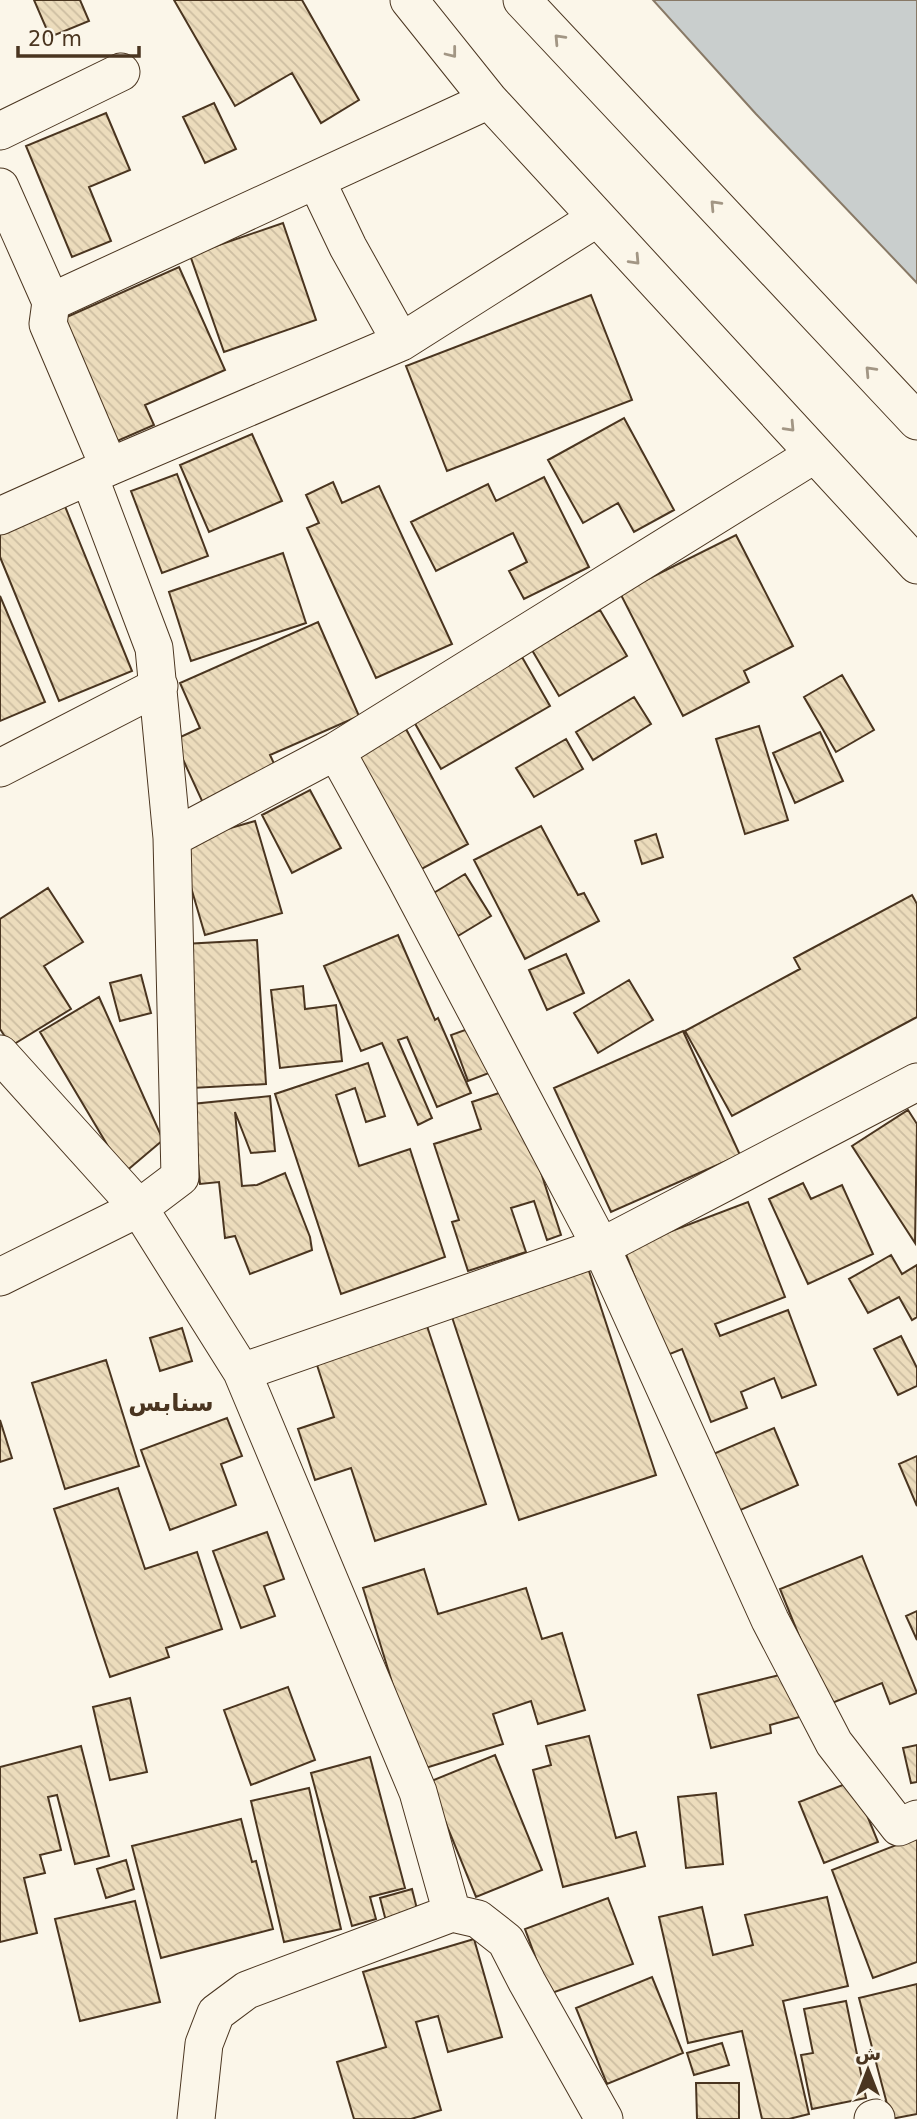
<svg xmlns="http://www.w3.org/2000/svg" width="917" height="2119" font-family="'DejaVu Sans','Noto Naskh Arabic',sans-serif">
<defs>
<pattern id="building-back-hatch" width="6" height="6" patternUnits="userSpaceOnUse" patternTransform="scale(1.75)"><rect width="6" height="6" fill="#ecdcbc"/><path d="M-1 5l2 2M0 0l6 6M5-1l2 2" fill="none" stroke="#ccbda1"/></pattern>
</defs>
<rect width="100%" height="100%" fill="#fbf6e9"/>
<!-- water -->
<path fill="#c9cecd" stroke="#887966" stroke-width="2" d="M 653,0 L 917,0 L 917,283 L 756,114 Z"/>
<!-- building -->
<path fill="url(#building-back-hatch)" stroke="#4a3520" stroke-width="2" d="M 34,0 L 80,0 L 89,21 L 50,37 Z
M 174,0 L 302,0 L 359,100 L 321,123 L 292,73 L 235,106 Z
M 214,103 L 236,149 L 205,163 L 183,117 Z
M 106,113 L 130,170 L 89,187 L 111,241 L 72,257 L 26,146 Z
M 283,223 L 316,320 L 224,352 L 190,255 Z
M 179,267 L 225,370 L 145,405 L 154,425 L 115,442 L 60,320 Z
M 591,295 L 632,400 L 447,471 L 406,366 Z
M 624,418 L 674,510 L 634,532 L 618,503 L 583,523 L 548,460 Z
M 252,434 L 282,501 L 209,532 L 180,465 Z
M 177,474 L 208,556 L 162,573 L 131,491 Z
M 544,477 L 589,567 L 524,599 L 509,571 L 527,562 L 513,533 L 436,571 L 411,522 L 488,484 L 496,501 Z
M 333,482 L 342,503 L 379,486 L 452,644 L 376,678 L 307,528 L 319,523 L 306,495 Z
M 62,499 L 132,671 L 59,701 L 0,557 L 0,525 Z
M 736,535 L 793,646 L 744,671 L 749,682 L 683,716 L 620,593 Z
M 283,553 L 306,623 L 191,661 L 169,592 Z
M 0,596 L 45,702 L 0,721 Z
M 600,610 L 627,656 L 559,696 L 532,650 Z
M 318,622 L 359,716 L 270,755 L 277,770 L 203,803 L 174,740 L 200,728 L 180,683 Z
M 522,657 L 550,706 L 441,769 L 413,720 Z
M 842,675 L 874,730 L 836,752 L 804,697 Z
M 634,697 L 651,724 L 593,760 L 576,732 Z
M 759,726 L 788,820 L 745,834 L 716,739 Z
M 406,729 L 468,844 L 416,872 L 354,757 Z
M 820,732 L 843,781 L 795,803 L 773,753 Z
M 566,739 L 583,769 L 534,797 L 516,768 Z
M 310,790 L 341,848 L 292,873 L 262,815 Z
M 255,821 L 282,913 L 205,935 L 178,843 Z
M 541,826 L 578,895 L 584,893 L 599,921 L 525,959 L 474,860 Z
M 656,834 L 663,857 L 642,864 L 635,841 Z
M 465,874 L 491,916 L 458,936 L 432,894 Z
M 48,888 L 83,942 L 44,966 L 71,1009 L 11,1046 L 0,1029 L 0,919 Z
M 912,895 L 917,904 L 917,1017 L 732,1116 L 685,1031 L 800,969 L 794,958 Z
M 398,935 L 435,1020 L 438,1018 L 471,1093 L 437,1107 L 407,1037 L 398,1040 L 432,1118 L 418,1125 L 382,1043 L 361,1051 L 324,966 Z
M 257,940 L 266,1084 L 192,1088 L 184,944 Z
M 566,954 L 584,993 L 547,1010 L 529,970 Z
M 141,975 L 151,1013 L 120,1021 L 110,983 Z
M 629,980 L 653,1020 L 598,1053 L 574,1013 Z
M 303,986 L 305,1009 L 336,1005 L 342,1061 L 280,1068 L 271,990 Z
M 99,997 L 163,1140 L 124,1173 L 40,1032 Z
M 479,1025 L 497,1070 L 468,1081 L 451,1035 Z
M 683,1031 L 740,1155 L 611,1212 L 554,1088 Z
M 368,1063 L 385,1116 L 366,1122 L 355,1088 L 336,1095 L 359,1166 L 410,1149 L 445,1257 L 341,1294 L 275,1094 Z
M 514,1088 L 561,1235 L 547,1240 L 534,1201 L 511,1208 L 526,1252 L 468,1271 L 452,1222 L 459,1220 L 434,1144 L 481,1129 L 472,1102 Z
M 270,1096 L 275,1151 L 251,1153 L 235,1112 L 242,1186 L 257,1185 L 285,1173 L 310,1237 L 312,1250 L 250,1274 L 235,1236 L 225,1238 L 219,1182 L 200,1184 L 192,1104 Z
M 908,1110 L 917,1124 L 915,1243 L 852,1146 Z
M 803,1183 L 811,1199 L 842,1185 L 873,1254 L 808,1284 L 769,1199 Z
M 748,1202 L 785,1297 L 715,1324 L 720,1336 L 788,1310 L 816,1385 L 782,1398 L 774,1378 L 741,1392 L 747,1408 L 711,1422 L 682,1349 L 665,1356 L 624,1249 Z
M 891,1255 L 902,1274 L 917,1265 L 917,1317 L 912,1320 L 899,1297 L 868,1313 L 849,1279 Z
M 585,1259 L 656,1475 L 519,1520 L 448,1305 Z
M 425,1320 L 486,1504 L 375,1541 L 351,1468 L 315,1480 L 298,1429 L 334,1417 L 314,1356 Z
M 182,1328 L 192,1361 L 160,1371 L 150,1338 Z
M 901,1336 L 917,1368 L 917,1386 L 898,1395 L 874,1349 Z
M 106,1360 L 139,1466 L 65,1489 L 32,1383 Z
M 227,1418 L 242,1456 L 221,1464 L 236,1505 L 170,1530 L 141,1450 Z
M 0,1420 L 12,1458 L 0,1462 Z
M 774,1428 L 798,1485 L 729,1515 L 704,1458 Z
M 917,1456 L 917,1506 L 899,1464 Z
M 118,1488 L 145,1569 L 197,1552 L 222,1629 L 166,1648 L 169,1657 L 110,1677 L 54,1509 Z
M 267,1532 L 284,1579 L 264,1586 L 275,1616 L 241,1628 L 213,1551 Z
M 862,1556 L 917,1693 L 890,1704 L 882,1683 L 827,1705 L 780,1589 Z
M 424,1569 L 438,1614 L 526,1588 L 542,1639 L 562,1633 L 585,1710 L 538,1724 L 531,1701 L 493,1714 L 503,1744 L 419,1770 L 363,1588 Z
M 917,1611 L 917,1640 L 906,1616 Z
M 792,1672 L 803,1716 L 770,1725 L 771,1733 L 711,1748 L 698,1695 Z
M 288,1687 L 315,1760 L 251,1785 L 224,1710 Z
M 130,1698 L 147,1772 L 110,1780 L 93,1707 Z
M 589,1736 L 616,1838 L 636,1832 L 645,1866 L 563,1887 L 533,1770 L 551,1765 L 546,1746 Z
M 917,1745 L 917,1782 L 911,1783 L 903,1748 Z
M 81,1746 L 109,1856 L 75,1864 L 57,1795 L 48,1797 L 61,1850 L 40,1855 L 45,1873 L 24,1878 L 37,1933 L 0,1942 L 0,1767 Z
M 495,1755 L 542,1870 L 476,1897 L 429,1782 Z
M 370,1757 L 405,1888 L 370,1897 L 376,1919 L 352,1926 L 311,1773 Z
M 853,1781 L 878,1842 L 824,1863 L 799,1802 Z
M 309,1788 L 341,1929 L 284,1942 L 251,1801 Z
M 716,1793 L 723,1864 L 686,1868 L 678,1797 Z
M 241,1819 L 252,1862 L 256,1861 L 273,1929 L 161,1958 L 132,1846 Z
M 917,1837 L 917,1962 L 873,1978 L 832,1870 Z
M 126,1860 L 134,1889 L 106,1898 L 97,1869 Z
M 412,1889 L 419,1917 L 387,1925 L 380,1898 Z
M 827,1897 L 848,1986 L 783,2001 L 809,2114 L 789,2119 L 762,2119 L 742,2031 L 688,2043 L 659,1917 L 702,1907 L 713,1955 L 753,1945 L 745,1915 Z
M 608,1898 L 633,1964 L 549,1994 L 525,1929 Z
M 135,1901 L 160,2002 L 80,2021 L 55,1919 Z
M 474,1939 L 502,2037 L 448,2052 L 438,2016 L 416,2022 L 441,2110 L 411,2119 L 354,2119 L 337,2062 L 386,2047 L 363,1972 Z
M 652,1977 L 683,2053 L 607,2084 L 576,2008 Z
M 917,1984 L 917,2114 L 891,2119 L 859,1998 Z
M 846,2001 L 866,2098 L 812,2109 L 801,2055 L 813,2053 L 804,2009 Z
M 722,2043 L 729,2065 L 694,2075 L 687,2053 Z
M 696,2083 L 739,2083 L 739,2119 L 697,2119 Z"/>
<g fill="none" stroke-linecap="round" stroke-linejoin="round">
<!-- street casing -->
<g stroke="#4a3520" stroke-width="39">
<path id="street" d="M 409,0 L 489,100 L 917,565
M 522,0 L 917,421
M 0,131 L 121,72
M 317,182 L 348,247 L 401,342
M 0,187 L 51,302 L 489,100
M 51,302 L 48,324 L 109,467
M 0,516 L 109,467 L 401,342 L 597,218
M 336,751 L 406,878 L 601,1247 L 770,1620 L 834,1743 L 899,1827 L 917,1819
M 0,768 L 159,686
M 172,838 L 336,751 L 815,454
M 0,1054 L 139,1208 L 242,1372 L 418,1792 L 452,1913
M 0,1277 L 139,1208 L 180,1177 L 172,838 L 154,648 L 89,476
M 242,1372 L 601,1247 L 917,1082
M 196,2119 L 204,2044 L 216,2013 L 247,1990 L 452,1913 L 478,1919 L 506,1941 L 527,1982 L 604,2119
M 873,2119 L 876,2118"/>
</g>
<!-- street -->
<use href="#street" stroke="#fbf6e9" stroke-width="37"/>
</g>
<!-- one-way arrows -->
<defs><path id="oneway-chevron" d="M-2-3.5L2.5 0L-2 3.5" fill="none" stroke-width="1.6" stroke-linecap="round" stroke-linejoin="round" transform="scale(1.75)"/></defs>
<g stroke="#a29684">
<use href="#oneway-chevron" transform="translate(559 39) rotate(-133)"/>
<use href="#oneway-chevron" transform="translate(452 53) rotate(52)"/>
<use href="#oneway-chevron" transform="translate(715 205) rotate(-133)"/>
<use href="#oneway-chevron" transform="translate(635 260) rotate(47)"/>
<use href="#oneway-chevron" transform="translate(870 371) rotate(-133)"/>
<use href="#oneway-chevron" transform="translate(790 427) rotate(47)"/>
</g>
<g text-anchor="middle" stroke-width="5" stroke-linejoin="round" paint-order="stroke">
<!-- neighbourhood labels -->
<g font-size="24" font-weight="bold" fill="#4a3520" stroke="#fbf6e9">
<text x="171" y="1411">سنابس</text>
</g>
</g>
<!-- north arrow -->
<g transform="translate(868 2070)" stroke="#fbf6e9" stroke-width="5" paint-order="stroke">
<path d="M0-5L12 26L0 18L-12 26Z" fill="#4a3520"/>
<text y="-10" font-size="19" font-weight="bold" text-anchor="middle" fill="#4a3520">ش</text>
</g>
<!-- scale -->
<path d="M18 46v10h121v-10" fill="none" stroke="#4a3520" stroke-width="3.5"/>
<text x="28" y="46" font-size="21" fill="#4a3520" stroke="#fbf6e9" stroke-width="5" paint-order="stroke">20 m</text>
</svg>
